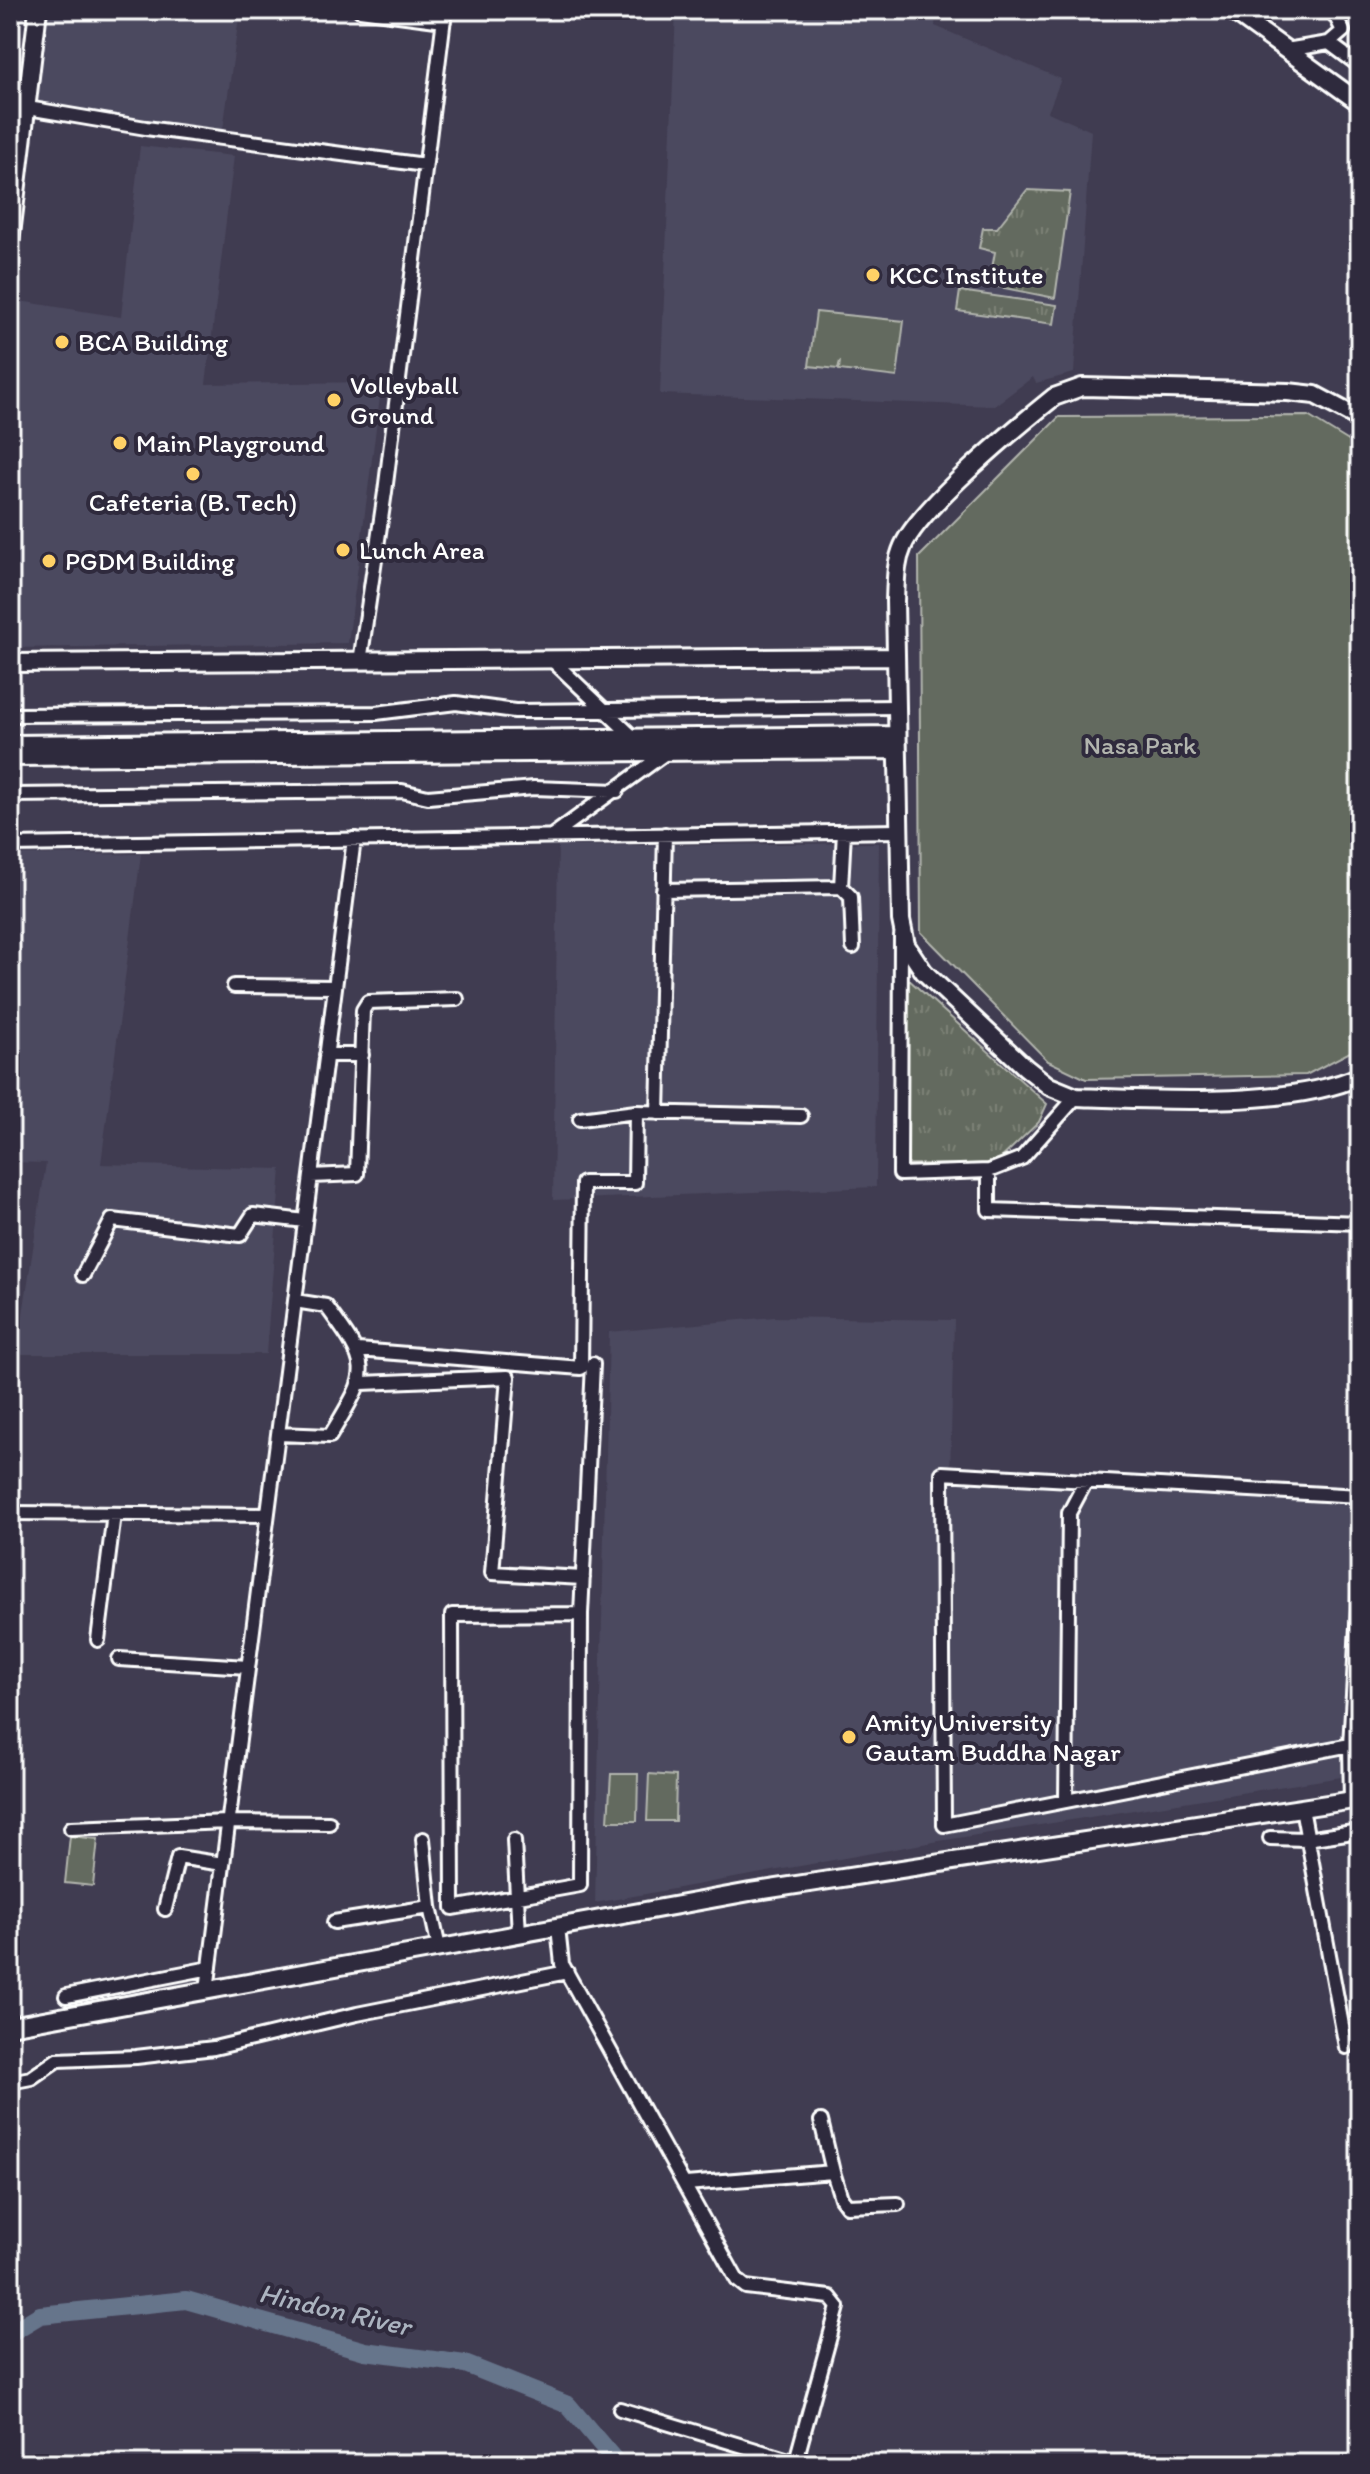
<svg xmlns="http://www.w3.org/2000/svg" width="1370" height="2474" font-family="Itim,sans-serif">
<defs>
<pattern id="grass-tufts" width="24" height="20" patternUnits="userSpaceOnUse" patternTransform="scale(2)"><rect width="24" height="20" fill="#646b5e"/><path d="M3 7l-1-3M5 7V3M7 7l1-3M15 17l-1-3M17 17v-4M19 17l1-3" fill="none" stroke="#7b8176"/></pattern>
</defs>
<rect width="100%" height="100%" fill="#403c51"/>
<filter id="ink" filterUnits="userSpaceOnUse"><feTurbulence type="fractalNoise" baseFrequency=".0125" numOctaves="2"/><feDisplacementMap in="SourceGraphic" scale="16" xChannelSelector="R" yChannelSelector="G"/><feConvolveMatrix kernelMatrix="1 2 1 2 8 2 1 2 1" color-interpolation-filters="sRGB"/></filter>
<g filter="url(#ink)">
<!-- built -->
<path fill="#4b495f" d="M 49,10 L 240,10 L 223,130 L 35,104 Z
M 676,10 L 936,10 L 935,26 L 1061,79 L 1048,112 L 1091,131 L 1074,373 L 1036,383 L 1033,377 L 994,406 L 660,394 Z
M 140,146 L 234,156 L 206,384 L 382,382 L 348,643 L 10,648 L 13,300 L 121,317 Z
M 879,843 L 876,1187 L 553,1200 L 558,846 Z
M 141,854 L 101,1164 L 281,1169 L 266,1354 L 17,1354 L 46,1163 L 10,1162 L 10,855 Z
M 774,1317 L 954,1320 L 950,1477 L 1360,1486 L 1360,1774 L 939,1841 L 595,1903 L 609,1332 Z"/>
<!-- grass -->
<path fill="url(#grass-tufts)" stroke="#b2b5ae" stroke-width="2" d="M 1027,190 L 1070,192 L 1055,298 L 989,285 L 995,252 L 979,248 L 983,228 L 997,228 Z
M 960,291 L 1057,305 L 1054,324 L 957,311 Z
M 907,978 L 1047,1104 L 1039,1122 L 994,1165 L 908,1164 Z"/>
<!-- green -->
<path fill="#646b5e" stroke="#b2b5ae" stroke-width="2" d="M 816,312 L 904,321 L 897,377 L 839,370 L 840,361 L 838,369 L 809,366 Z
M 1308,416 L 1360,448 L 1360,1047 L 1306,1075 L 1086,1079 L 1048,1061 L 921,932 L 919,557 L 1059,417 Z
M 611,1774 L 638,1774 L 637,1821 L 608,1821 Z
M 649,1774 L 676,1776 L 675,1821 L 647,1821 Z
M 70,1836 L 98,1839 L 93,1886 L 65,1883 Z"/>
<g fill="none" stroke-linecap="round" stroke-linejoin="round">
<!-- river -->
<path stroke="#66748b" stroke-width="18" d="M 10,2333 L 40,2315 L 186,2300 L 365,2351 L 465,2364 L 568,2405 L 618,2464"/>
<!-- street casing -->
<g stroke="#fff" stroke-width="18">
<path id="street" d="M 360,10 L 444,21
M 1329,43 L 1343,31 L 1334,13 L 1336,10
M 1286,50 L 1329,43 L 1360,66
M 10,105 L 146,128 L 425,165
M 553,661 L 635,739
M 360,662 L 385,492 L 445,10
M 10,715 L 376,713 L 456,703 L 515,711 L 897,707
M 10,795 L 402,791 L 428,797 L 534,788 L 617,791
M 844,832 L 841,887 L 851,897 L 853,947
M 553,835 L 667,752
M 10,845 L 899,831
M 663,890 L 841,887
M 901,936 L 900,1174 L 989,1171 L 1022,1158 L 1076,1097
M 234,986 L 335,987
M 326,1055 L 362,1055
M 658,1113 L 665,834
M 580,1119 L 636,1112
M 989,1171 L 989,1210 L 1360,1223
M 311,1176 L 357,1174 L 363,1010 L 368,1002 L 457,999
M 83,1275 L 112,1220 L 240,1235 L 253,1215 L 305,1221
M 358,1350 L 581,1368 L 583,1183 L 635,1183 L 636,1112 L 801,1116
M 362,1383 L 508,1377 L 492,1573 L 583,1578
M 278,1434 L 330,1436 C 370,1369 373,1370 326,1306 L 295,1301
M 10,1513 L 267,1515
M 581,1614 L 452,1615 L 453,1908 L 580,1885 L 581,1614 L 593,1364
M 98,1640 L 114,1514
M 119,1659 L 248,1667
M 1350,1745 L 944,1825 L 942,1473 L 1360,1496
M 1066,1800 L 1069,1513 L 1086,1481
M 1351,1801 L 1350,1745 L 1360,1576
M 1302,1808 L 1346,2047
M 71,1828 L 228,1822 L 329,1823
M 1270,1838 L 1306,1839 L 1360,1831
M 423,1839 L 430,1907 L 439,1948
M 514,1840 L 519,1934
M 165,1909 L 178,1857 L 223,1864
M 334,1922 L 430,1907
M 558,1927 L 562,1964 L 737,2280 L 746,2287 L 830,2297 L 838,2307 L 795,2464
M 207,1990 L 354,839
M 66,1996 L 210,1968
M 10,2082 L 31,2078 L 57,2060 L 136,2057 L 214,2048 L 357,2014 L 567,1972
M 833,2172 L 841,2198 L 847,2206 L 898,2204
M 686,2184 L 833,2172 L 821,2121
M 620,2409 L 796,2462"/>
</g>
<!-- secondary casing -->
<g stroke="#fff" stroke-width="22">
<path id="secondary" d="M 1231,10 L 1360,103
M 10,243 L 38,10
M 1360,419 L 1315,395 L 1288,392 L 1082,387 L 1054,397 C 1018,426 920,507 903,546 C 895,564 896,582 895,601 L 901,920 L 906,945 L 924,972 L 1025,1067 L 1049,1086 L 1076,1097 C 1153,1100 1291,1108 1360,1076
M 10,663 L 896,657
M 10,744 L 897,735
M 10,757 L 895,750
M 10,2026 L 750,1892 L 1360,1799"/>
</g>
<!-- street -->
<use href="#street" stroke="#2f2a3d" stroke-width="12"/>
<!-- secondary -->
<use href="#secondary" stroke="#2f2a3d" stroke-width="16"/>
</g>
</g>
<!-- markers -->
<g fill="#ffd166" stroke="#2f2a3d" stroke-width="3">
<circle cx="873" cy="275" r="8"/>
<circle cx="62" cy="342" r="8"/>
<circle cx="334" cy="400" r="8"/>
<circle cx="120" cy="443" r="8"/>
<circle cx="193" cy="474" r="8"/>
<circle cx="343" cy="550" r="8"/>
<circle cx="49" cy="561" r="8"/>
<circle cx="849" cy="1737" r="8"/>
</g>
<g text-anchor="middle" stroke-width="8" stroke-linejoin="round" paint-order="stroke">
<!-- poi labels -->
<g font-size="26" fill="#fff" stroke="#2f2a3d" text-anchor="start">
<text x="889" y="284">KCC Institute</text>
<text x="78" y="351">BCA Building</text>
<text x="350" y="394">Volleyball<tspan x="350" dy="30">Ground</tspan></text>
<text x="136" y="452">Main Playground</text>
<text x="193" y="511" text-anchor="middle">Cafeteria (B. Tech)</text>
<text x="359" y="559">Lunch Area</text>
<text x="65" y="570">PGDM Building</text>
<text x="865" y="1731">Amity University<tspan x="865" dy="30">Gautam Buddha Nagar</tspan></text>
</g>
<!-- park labels -->
<g font-size="26" fill="#b2b5ae" stroke="#2f2a3d">
<text x="1140" y="754">Nasa Park</text>
</g>
<!-- water labels -->
<g font-size="28" font-style="italic" fill="#abb3bf" stroke="#2f2a3d">
<text transform="translate(335 2309) rotate(13)" y="10">Hindon River</text>
</g>
</g>
<!-- margin -->
<rect width="1370" height="2474" fill="none" stroke="#2f2a3d" stroke-width="40"/>
<rect x="20" y="20" width="1330" height="2434" fill="none" stroke="#fff" stroke-width="3" filter="url(#ink)"/>
</svg>
